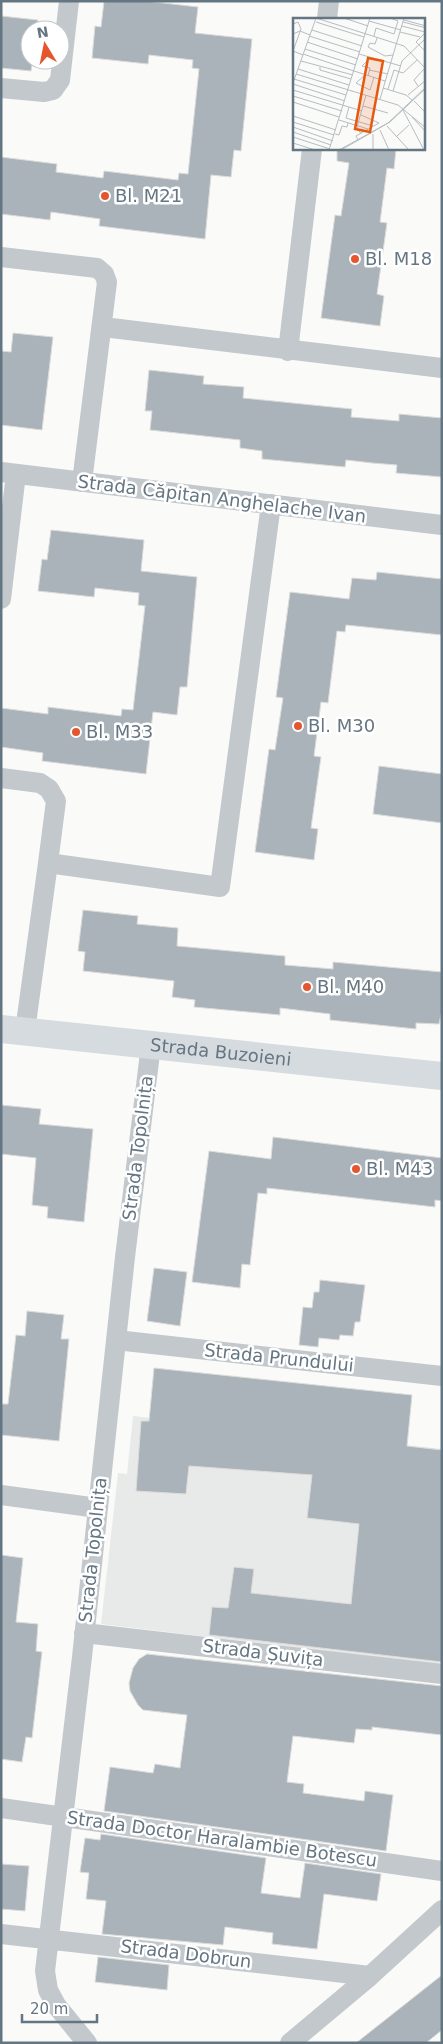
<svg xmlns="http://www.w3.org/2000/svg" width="443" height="2044" font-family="'DejaVu Sans',sans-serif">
<rect width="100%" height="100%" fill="#fafaf8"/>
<!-- built -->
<path fill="#e8e9e9" d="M 133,1416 L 442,1449 L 442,1665 L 101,1624 L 118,1473 L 127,1474 Z"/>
<!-- building -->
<path fill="#aab3b9" stroke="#dcdcda" d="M 104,1 L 146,1 L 198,7 L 195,33 L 252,39 L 241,151 L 234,150 L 231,177 L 211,175 L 205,239 L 99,226 L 100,219 L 51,212 L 50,220 L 1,214 L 1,157 L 57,164 L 56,172 L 103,178 L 104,171 L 178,180 L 179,173 L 188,174 L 199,69 L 192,68 L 193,60 L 149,55 L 148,64 L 92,58 L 95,26 L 101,27 Z
M 1,16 L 38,20 L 36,30 L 30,30 L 30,60 L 33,60 L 31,71 L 1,68 Z
M 337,149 L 396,149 L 394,169 L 387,168 L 380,222 L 387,223 L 377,294 L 384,296 L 380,326 L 321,318 L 335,215 L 341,216 L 349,163 L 337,161 Z
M 13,333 L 53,337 L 42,430 L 1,425 L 1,351 L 11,352 Z
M 149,370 L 204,376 L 203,384 L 244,387 L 243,398 L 352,409 L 351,417 L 399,421 L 399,414 L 442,418 L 442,477 L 396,473 L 397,465 L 372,463 L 346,460 L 345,467 L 262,459 L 262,451 L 240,448 L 240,440 L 150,430 L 152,411 L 145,411 Z
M 51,530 L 144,540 L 141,571 L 197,577 L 187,687 L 180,687 L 177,715 L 153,712 L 146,774 L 42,761 L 43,753 L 1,747 L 1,708 L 48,714 L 48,707 L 121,716 L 122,709 L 133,710 L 145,606 L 138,605 L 139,593 L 95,588 L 94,597 L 38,591 L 42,559 L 47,560 Z
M 377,572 L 442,579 L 442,635 L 346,625 L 345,632 L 337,631 L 328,703 L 321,702 L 314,756 L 321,757 L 311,828 L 318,829 L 314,860 L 255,852 L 269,749 L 275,750 L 283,698 L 276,697 L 290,592 L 349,599 L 352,578 L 376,580 Z
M 379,766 L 442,774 L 442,823 L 373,814 Z
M 83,910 L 138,916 L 137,924 L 178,928 L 177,946 L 285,956 L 285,965 L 333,969 L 333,962 L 442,972 L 442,1010 L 439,1024 L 416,1023 L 416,1029 L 330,1020 L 330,1014 L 280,1008 L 280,1015 L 194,1007 L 195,1000 L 172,997 L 174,981 L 83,971 L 85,952 L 78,951 Z
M 1,1105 L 41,1109 L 39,1124 L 93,1129 L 84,1222 L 47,1218 L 48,1207 L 32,1205 L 36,1158 L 1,1154 Z
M 273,1137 L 442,1158 L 442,1201 L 435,1200 L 435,1207 L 267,1188 L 267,1194 L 258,1193 L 250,1265 L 242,1264 L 240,1288 L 192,1282 L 209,1151 L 271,1159 Z
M 154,1268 L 187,1272 L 180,1326 L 147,1321 Z
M 320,1280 L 365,1285 L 360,1322 L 355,1322 L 353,1336 L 340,1335 L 339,1340 L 319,1338 L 318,1347 L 299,1345 L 303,1307 L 312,1308 L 314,1292 L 319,1292 Z
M 27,1311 L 64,1315 L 61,1339 L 69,1339 L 59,1441 L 1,1435 L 1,1404 L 8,1404 L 16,1335 L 25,1336 Z
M 154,1368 L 412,1395 L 407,1446 L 442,1450 L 442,1662 L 209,1635 L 212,1607 L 228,1608 L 234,1567 L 254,1569 L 251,1593 L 351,1604 L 359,1524 L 307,1518 L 312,1475 L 189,1466 L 186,1494 L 136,1491 L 141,1421 L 149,1421 Z
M 1,1555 L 23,1558 L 16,1622 L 38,1624 L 36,1651 L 42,1652 L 32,1738 L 26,1737 L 22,1762 L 1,1759 Z
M 147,1654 L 442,1686 L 442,1735 L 372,1727 L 372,1730 L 356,1729 L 354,1743 L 293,1736 L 287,1782 L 304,1784 L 303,1793 L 364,1801 L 365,1791 L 393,1795 L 386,1851 L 104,1811 L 110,1767 L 153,1773 L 155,1764 L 180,1768 L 187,1715 L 143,1710 L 138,1705 L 130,1691 L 129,1683 L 133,1668 L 139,1659 Z
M 101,1834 L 266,1858 L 261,1893 L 300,1898 L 305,1863 L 381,1874 L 377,1901 L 324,1894 L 317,1949 L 272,1944 L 273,1933 L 225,1927 L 223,1945 L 102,1934 L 106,1901 L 86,1899 L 89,1873 L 80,1872 L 85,1838 L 100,1840 Z
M 1,1864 L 29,1866 L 25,1911 L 1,1909 Z
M 98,1957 L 169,1965 L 167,1990 L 95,1982 Z
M 442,1975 L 442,2030 L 426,2043 L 356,2043 Z"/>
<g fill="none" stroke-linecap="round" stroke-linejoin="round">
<!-- street -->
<path stroke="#c3c8cc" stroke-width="20" d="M 327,19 L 329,1
M 1,88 L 44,92 L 53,90 L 60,80 L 69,1
M 1,257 L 97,268 L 104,274 L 107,282 L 82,482
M 103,327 L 442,368
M 288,351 L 312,149
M 1,472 L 442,525
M 1,599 L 16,474
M 1,778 L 40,783 L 49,789 L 56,801 L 48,863 L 220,887 L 271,504
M 25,1031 L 48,863
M 116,1340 L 442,1376
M 1,1495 L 98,1508
M 84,1633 L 442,1674
M 1,1808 L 442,1871
M 1,1934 L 370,1976
M 87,2043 L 56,2005 L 48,1990 L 45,1971 L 82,1657 L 125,1257 L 151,1045
M 290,2043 L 370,1976 L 442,1910"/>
<!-- secondary -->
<path stroke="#d6dbdf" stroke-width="28" id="s1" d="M 1,1029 L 442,1076"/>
</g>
<!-- markers -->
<g fill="#e4572e" stroke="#fff" stroke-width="2">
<circle cx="105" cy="196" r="5"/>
<circle cx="355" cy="259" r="5"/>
<circle cx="298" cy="726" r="5"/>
<circle cx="76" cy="732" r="5"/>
<circle cx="307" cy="987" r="5"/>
<circle cx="356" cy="1169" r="5"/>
</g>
<g text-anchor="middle" stroke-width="5" stroke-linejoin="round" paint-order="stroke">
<!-- poi labels -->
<g font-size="18" fill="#657683" stroke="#fff" text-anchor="start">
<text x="115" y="202">Bl. M21</text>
<text x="365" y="265">Bl. M18</text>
<text x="308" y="732">Bl. M30</text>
<text x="86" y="738">Bl. M33</text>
<text x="317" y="993">Bl. M40</text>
<text x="366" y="1175">Bl. M43</text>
</g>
<!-- street labels -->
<g font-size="18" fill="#657683" stroke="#fff">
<text transform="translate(222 499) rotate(7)" y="6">Strada Căpitan Anghelache Ivan</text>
<text dy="6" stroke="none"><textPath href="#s1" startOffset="221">Strada Buzoieni</textPath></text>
<text transform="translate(138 1148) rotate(-83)" y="6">Strada Topolnița</text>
<text transform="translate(279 1358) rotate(6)" y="6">Strada Prundului</text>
<text transform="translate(93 1550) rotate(-84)" y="6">Strada Topolnița</text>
<text transform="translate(263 1653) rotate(7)" y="6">Strada Șuvița</text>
<text transform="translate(222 1839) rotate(8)" y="6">Strada Doctor Haralambie Botescu</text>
<text transform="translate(186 1954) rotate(7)" y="6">Strada Dobrun</text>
</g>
</g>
<!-- overview -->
<g transform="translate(293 18)">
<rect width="132" height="132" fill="#fafaf8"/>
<path fill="none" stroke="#b5bdc2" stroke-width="1" d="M 23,0 L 111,28 L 133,51M 51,0 L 75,8M 111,2 L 133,8M 76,3 L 108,12M 23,4 L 71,19M 110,4 L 133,10M 0,6 L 5,4 L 8,11 L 0,33 L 10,37M 109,8 L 132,14M 19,12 L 69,28M 107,14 L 127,19M 133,14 L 123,24 L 133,34M 0,16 L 7,13 L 17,17M 16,18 L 67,34M 81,18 L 83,10 L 101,16 L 105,3 L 97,0M 84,20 L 82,26 L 77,25 L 75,29 L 92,38 L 100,37M 14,24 L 65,41M 12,31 L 63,47M 10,36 L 61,53M 66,36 L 108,48M 8,43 L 60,57M 27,49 L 27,52 L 58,61M 5,51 L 56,67M 76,52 L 95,56M 61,53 L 92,63M 110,55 L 124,42M 3,56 L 105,87 L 133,110M 72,57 L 63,65 L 77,72 L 81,59M 75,58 L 77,50 L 69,48 L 78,39M 1,61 L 53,77M 0,65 L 23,0M 0,66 L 52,83M 125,68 L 121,62 L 132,50M 90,70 L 113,77 L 119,82M 95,71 L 101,52 L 110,55M 0,72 L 69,93M 100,73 L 109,43 L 133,20M 115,77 L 133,62M 0,78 L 49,93M 87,81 L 111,0M 121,83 L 133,95M 0,84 L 46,99M 70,88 L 95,95M 56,89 L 53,100 L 80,108M 110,92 L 131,132M 0,98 L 43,112M 119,99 L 133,114M 46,102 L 75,111M 0,104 L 41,117M 94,108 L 116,132M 0,109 L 40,123M 87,112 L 96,132M 0,114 L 38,127M 42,116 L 46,117 L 49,108 L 54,109 L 55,105M 68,116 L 64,109 L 73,77M 80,116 L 80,132M 0,119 L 37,131M 103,119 L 116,107M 65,122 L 63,118 L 86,105 L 68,97M 0,125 L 22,132M 36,132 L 77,0M 46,132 L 95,105 L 133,69M 48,132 L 97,104 L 133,70"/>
<path fill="#e8590c" fill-opacity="0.15" stroke="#e8590c" stroke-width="2.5" d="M 75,40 L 90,43 L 77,114 L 62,111 Z"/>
<rect width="132" height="132" fill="none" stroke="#657683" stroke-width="2.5"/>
</g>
<!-- border -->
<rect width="443" height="2044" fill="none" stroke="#657683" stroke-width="5"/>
<!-- north arrow -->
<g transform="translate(45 45) rotate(350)"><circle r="24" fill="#ffffff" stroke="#c1c8cd"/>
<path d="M0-4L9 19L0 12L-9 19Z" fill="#e4572e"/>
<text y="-8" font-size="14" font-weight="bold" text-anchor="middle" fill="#657683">N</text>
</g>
<!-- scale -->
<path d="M22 2014v8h75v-8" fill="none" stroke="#657683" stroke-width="2.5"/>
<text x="30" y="2014" font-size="15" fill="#657683" stroke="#ffffff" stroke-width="4" paint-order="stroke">20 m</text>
</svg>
